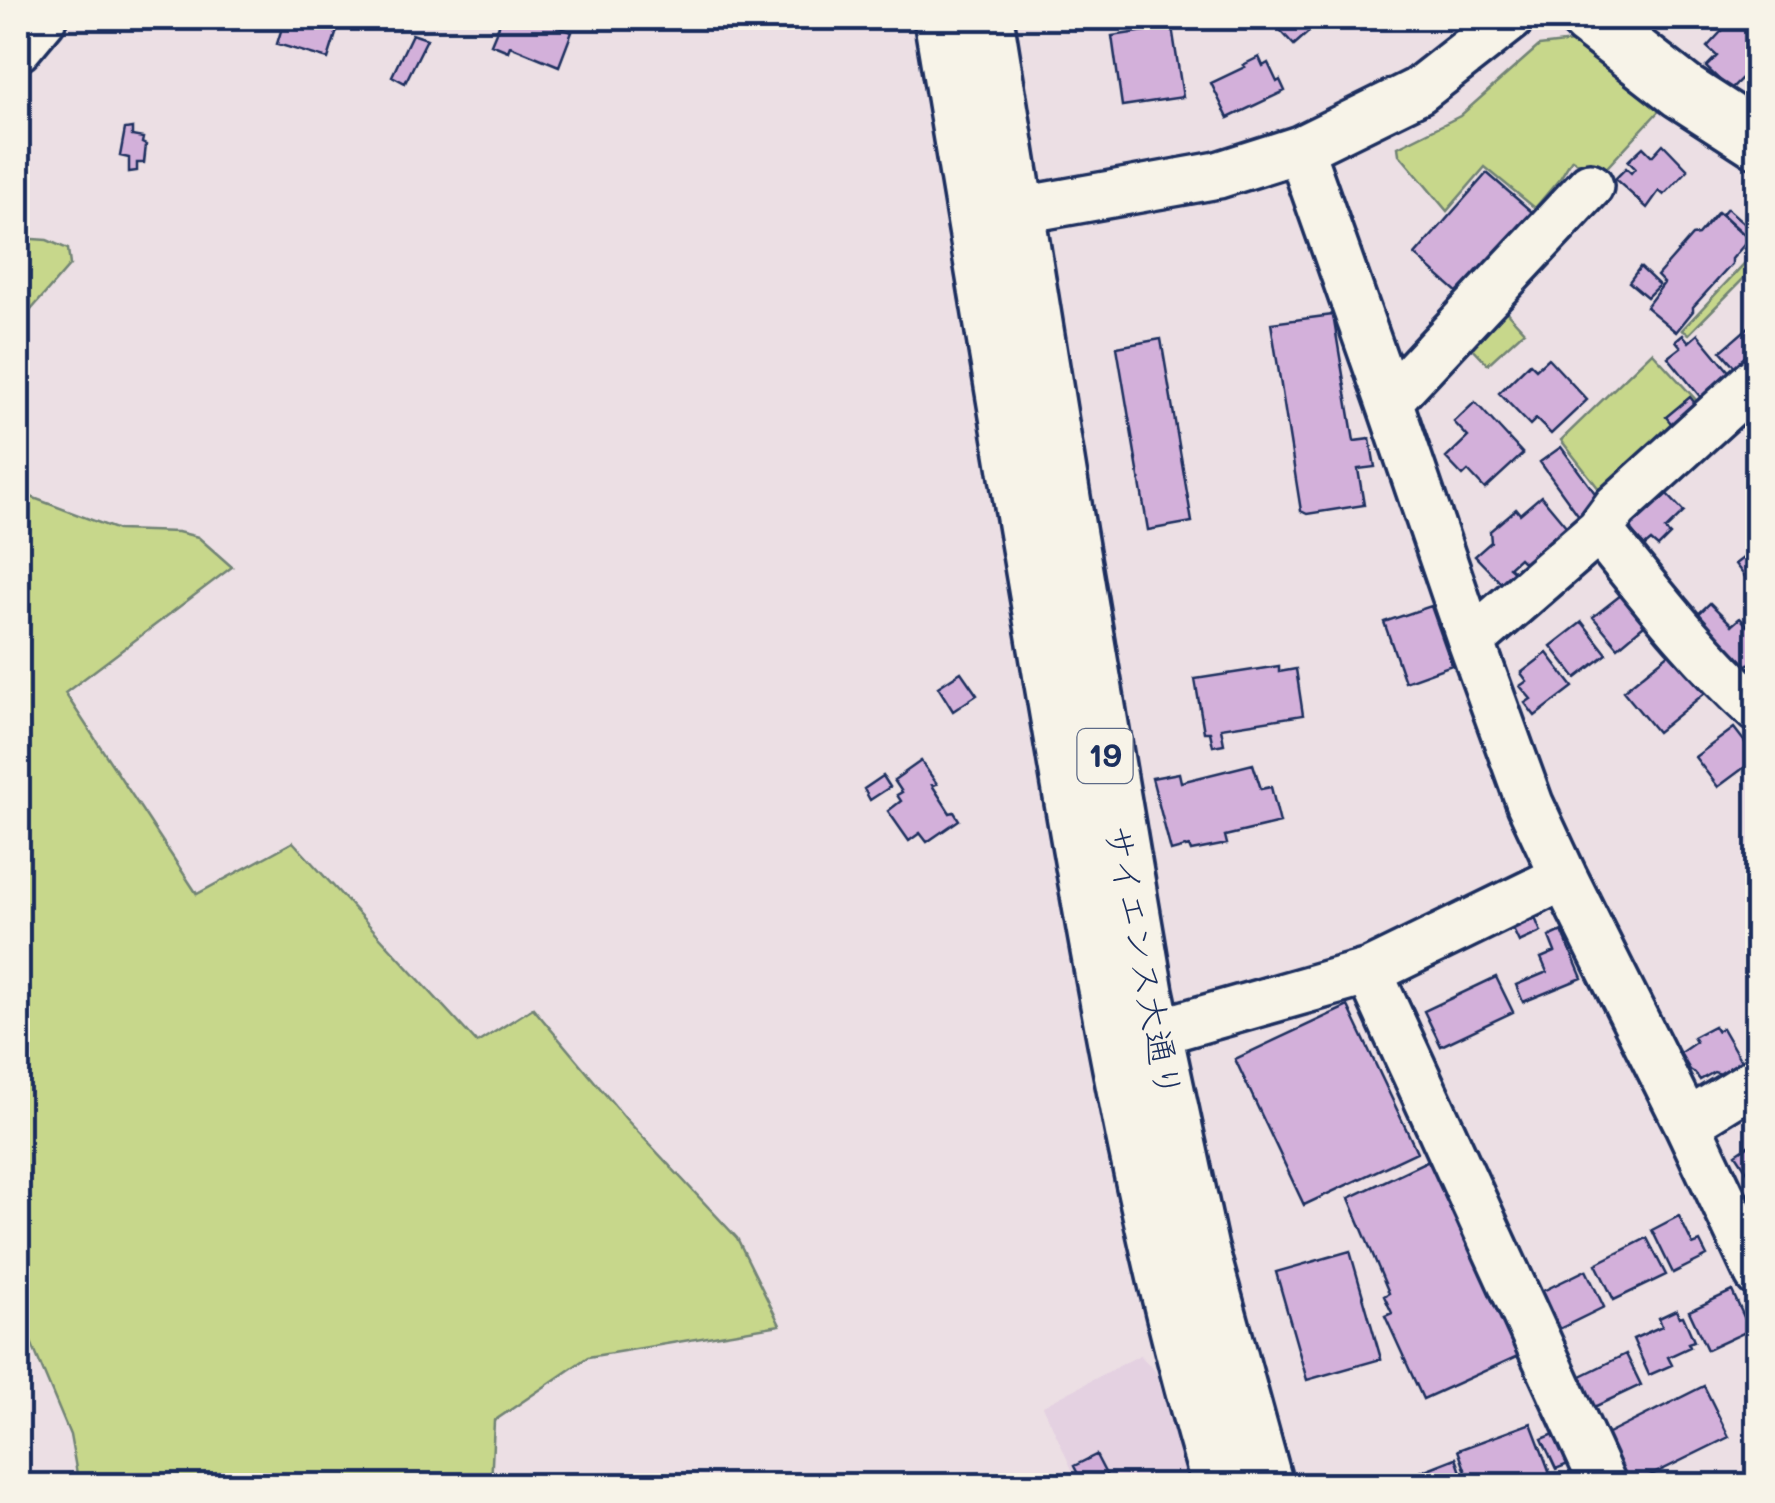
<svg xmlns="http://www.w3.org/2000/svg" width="1775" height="1503" font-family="Mali,'Klee One',sans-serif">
<rect width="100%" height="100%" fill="#ecdfe4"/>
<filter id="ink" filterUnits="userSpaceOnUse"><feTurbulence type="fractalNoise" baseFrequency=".01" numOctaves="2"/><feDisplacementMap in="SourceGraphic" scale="20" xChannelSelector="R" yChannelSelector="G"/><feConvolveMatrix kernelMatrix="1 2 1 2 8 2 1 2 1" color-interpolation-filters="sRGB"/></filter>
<g filter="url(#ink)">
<!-- built -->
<path fill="#e4d1e1" d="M 1140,1355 L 1156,1372 L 1189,1485 L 1079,1485 L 1043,1406 Z"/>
<!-- green -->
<path fill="#c7d78b" stroke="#718374" stroke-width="2.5" d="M 1590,40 L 1668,101 L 1598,177 L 1572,159 L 1561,177 L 1535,208 L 1485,167 L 1447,211 L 1399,154 L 1398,147 L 1460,116 L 1539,46 Z
M 18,238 L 47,240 L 68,249 L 70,265 L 18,325 Z
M 1757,250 L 1757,265 L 1689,334 L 1682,330 Z
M 1502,307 L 1524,331 L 1488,364 L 1469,344 Z
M 1652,352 L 1708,413 L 1606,498 L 1561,440 Z
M 18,492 L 118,530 L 178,532 L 198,537 L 232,567 L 65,693 L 197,894 L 293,842 L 477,1043 L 533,1008 L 626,1119 L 737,1238 L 780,1325 L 588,1357 L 494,1421 L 491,1485 L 79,1485 L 70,1435 L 18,1311 Z"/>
<!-- building -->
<path fill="#d3b0da" stroke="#1b2f5e" stroke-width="2.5" d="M 285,18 L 341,18 L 328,59 L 277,44 Z
M 502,18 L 536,18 L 572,32 L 559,66 L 510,46 L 508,51 L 491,44 Z
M 1269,18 L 1303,18 L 1312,29 L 1294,45 Z
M 1748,18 L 1758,18 L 1758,62 L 1730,90 L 1706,67 L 1717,56 L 1707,47 L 1733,19 L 1740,26 Z
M 1172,27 L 1183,97 L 1122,106 L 1112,36 Z
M 412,34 L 427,39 L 405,83 L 392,76 Z
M 1259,57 L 1263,66 L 1268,63 L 1277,82 L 1280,80 L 1285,91 L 1228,118 L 1211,83 L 1245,67 L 1243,65 Z
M 132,128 L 132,136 L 143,138 L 142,143 L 146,145 L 144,163 L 137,163 L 137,171 L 129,172 L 129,158 L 120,156 L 125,129 Z
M 1663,144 L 1688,170 L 1664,195 L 1659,191 L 1647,208 L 1615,179 L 1626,168 L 1631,173 L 1635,168 L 1628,161 L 1643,147 L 1652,156 Z
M 1487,173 L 1532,212 L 1460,295 L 1415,255 Z
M 1727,208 L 1752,230 L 1746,236 L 1722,214 Z
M 1718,212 L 1749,239 L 1732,259 L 1732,264 L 1693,307 L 1693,311 L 1676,332 L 1646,307 L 1664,283 L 1657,276 L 1692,236 L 1698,235 Z
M 1640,267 L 1659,285 L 1647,297 L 1629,282 Z
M 1333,315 L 1354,441 L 1370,439 L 1375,467 L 1358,469 L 1364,505 L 1307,514 L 1301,511 L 1271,323 Z
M 1758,319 L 1758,366 L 1744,377 L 1721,351 Z
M 1698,334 L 1736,380 L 1706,404 L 1668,357 L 1681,347 L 1676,341 L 1683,335 L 1689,342 Z
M 1161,339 L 1192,522 L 1148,530 L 1117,347 Z
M 1548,358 L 1587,400 L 1551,434 L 1536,419 L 1530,425 L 1499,393 L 1530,363 L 1536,369 Z
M 1690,397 L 1703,413 L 1679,433 L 1666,417 Z
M 1475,402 L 1523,454 L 1485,489 L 1468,471 L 1463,476 L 1446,458 L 1468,437 L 1454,422 Z
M 1561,447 L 1600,500 L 1579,516 L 1540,462 Z
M 1664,491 L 1684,512 L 1665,530 L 1670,535 L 1658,547 L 1651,541 L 1645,546 L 1626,526 Z
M 1541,496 L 1571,532 L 1540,559 L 1536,555 L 1524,563 L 1519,558 L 1509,567 L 1516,573 L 1501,583 L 1475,556 L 1491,542 L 1490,531 L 1516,509 L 1520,514 Z
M 1758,547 L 1758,578 L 1753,572 L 1746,578 L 1735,564 Z
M 1626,591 L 1650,620 L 1618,647 L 1593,617 Z
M 1710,603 L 1732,625 L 1740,618 L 1758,636 L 1758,656 L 1741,671 L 1692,620 Z
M 1431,606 L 1452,665 L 1405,682 L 1384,622 Z
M 1582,622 L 1607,654 L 1576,678 L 1551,646 Z
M 1671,652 L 1705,693 L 1657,732 L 1623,691 Z
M 1547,653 L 1573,687 L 1535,716 L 1525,703 L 1531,699 L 1520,686 L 1527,681 L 1521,673 Z
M 1279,666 L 1279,672 L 1296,669 L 1303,715 L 1221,728 L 1224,744 L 1213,746 L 1210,732 L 1204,732 L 1195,679 Z
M 961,672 L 977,695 L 953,711 L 938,687 Z
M 1734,728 L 1757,758 L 1718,787 L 1695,757 Z
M 921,761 L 937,784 L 932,785 L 950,813 L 954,812 L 959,820 L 927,842 L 920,833 L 909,841 L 888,811 L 901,801 L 897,795 L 902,792 L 894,780 Z
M 1253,764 L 1261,789 L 1271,787 L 1280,823 L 1225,836 L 1227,844 L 1191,851 L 1189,846 L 1171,851 L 1152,778 L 1179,773 L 1181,782 Z
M 883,776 L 890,787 L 870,800 L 864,789 Z
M 1533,913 L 1541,932 L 1519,942 L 1510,923 Z
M 1562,931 L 1582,978 L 1523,1002 L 1516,985 L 1547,972 L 1541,958 L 1555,952 L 1549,937 Z
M 1496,977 L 1513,1012 L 1441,1046 L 1424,1011 Z
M 1348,1006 L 1417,1152 L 1304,1205 L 1235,1059 Z
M 1714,1026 L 1717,1031 L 1722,1028 L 1741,1061 L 1721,1074 L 1714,1072 L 1700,1080 L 1695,1073 L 1690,1070 L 1680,1053 L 1696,1042 L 1693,1037 Z
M 1758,1139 L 1758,1174 L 1751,1177 L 1736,1154 Z
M 1431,1159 L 1520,1355 L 1423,1399 L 1385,1316 L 1392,1313 L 1384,1296 L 1389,1293 L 1349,1198 Z
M 1679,1216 L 1693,1245 L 1700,1242 L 1707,1256 L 1673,1273 L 1652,1230 Z
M 1647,1238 L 1666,1275 L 1614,1300 L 1596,1264 Z
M 1350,1251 L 1381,1359 L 1307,1380 L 1276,1272 Z
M 1586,1270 L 1604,1307 L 1559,1329 L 1541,1292 Z
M 1732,1291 L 1750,1330 L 1707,1350 L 1689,1311 Z
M 1676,1310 L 1679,1317 L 1683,1316 L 1694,1341 L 1688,1343 L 1690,1347 L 1668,1357 L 1672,1365 L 1649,1375 L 1633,1339 L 1662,1326 L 1659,1318 Z
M 1626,1354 L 1641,1385 L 1594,1407 L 1579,1377 Z
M 1704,1386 L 1729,1437 L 1629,1486 L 1604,1436 Z
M 1531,1423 L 1550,1473 L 1517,1486 L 1471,1486 L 1458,1450 Z
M 1559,1432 L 1573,1462 L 1556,1469 L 1542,1439 Z
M 1096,1455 L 1112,1486 L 1084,1486 L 1074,1466 Z
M 1456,1458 L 1466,1486 L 1384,1486 Z"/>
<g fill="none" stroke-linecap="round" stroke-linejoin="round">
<!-- minor casing -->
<g stroke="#1b2f5e" stroke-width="52">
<path id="minor" d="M 18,48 L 43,18
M 1300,149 L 1389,401 L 1471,641 L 1530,804 L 1564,877 L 1687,1123 L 1758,1274
M 1016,211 L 1218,175 L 1300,149 L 1418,91 L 1511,18
M 1389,401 L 1590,186
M 1599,530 C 1649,592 1698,656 1758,710
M 1471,641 L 1599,530 L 1616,507 L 1758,378
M 1369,972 L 1604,1486
M 1154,1033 L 1369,972 L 1564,877
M 1687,1123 L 1758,1079"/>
</g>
<!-- major casing -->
<g stroke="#1b2f5e" stroke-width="62">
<path id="major" d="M 942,18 C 987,283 1029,549 1075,814 C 1114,1040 1155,1266 1221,1486
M 985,18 L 1067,529 L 1145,992 L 1200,1249 L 1265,1486
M 1588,18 L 1682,91 L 1758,140"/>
</g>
<!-- minor -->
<use href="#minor" stroke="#f7f3e8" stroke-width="45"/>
<!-- major -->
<use href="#major" stroke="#f7f3e8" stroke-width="55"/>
</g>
</g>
<g text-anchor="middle" stroke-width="9" stroke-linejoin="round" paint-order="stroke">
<!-- shield labels -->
<rect fill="#f7f3e8" stroke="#5d6a87" stroke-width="2.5" x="1077.5" y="729" width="55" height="54" rx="8"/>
<g font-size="32" font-weight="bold" fill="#1b2f5e">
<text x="1105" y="767">19</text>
</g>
<!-- street labels -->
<g font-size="35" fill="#1b2f5e" stroke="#f7f3e8">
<text transform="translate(1143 962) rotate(79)" y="12">サイエンス大通り</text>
</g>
</g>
<!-- margin -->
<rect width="1775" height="1503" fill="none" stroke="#f7f3e8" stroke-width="60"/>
<rect x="30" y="30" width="1715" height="1443" fill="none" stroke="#1b2f5e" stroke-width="4" filter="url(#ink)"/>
</svg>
